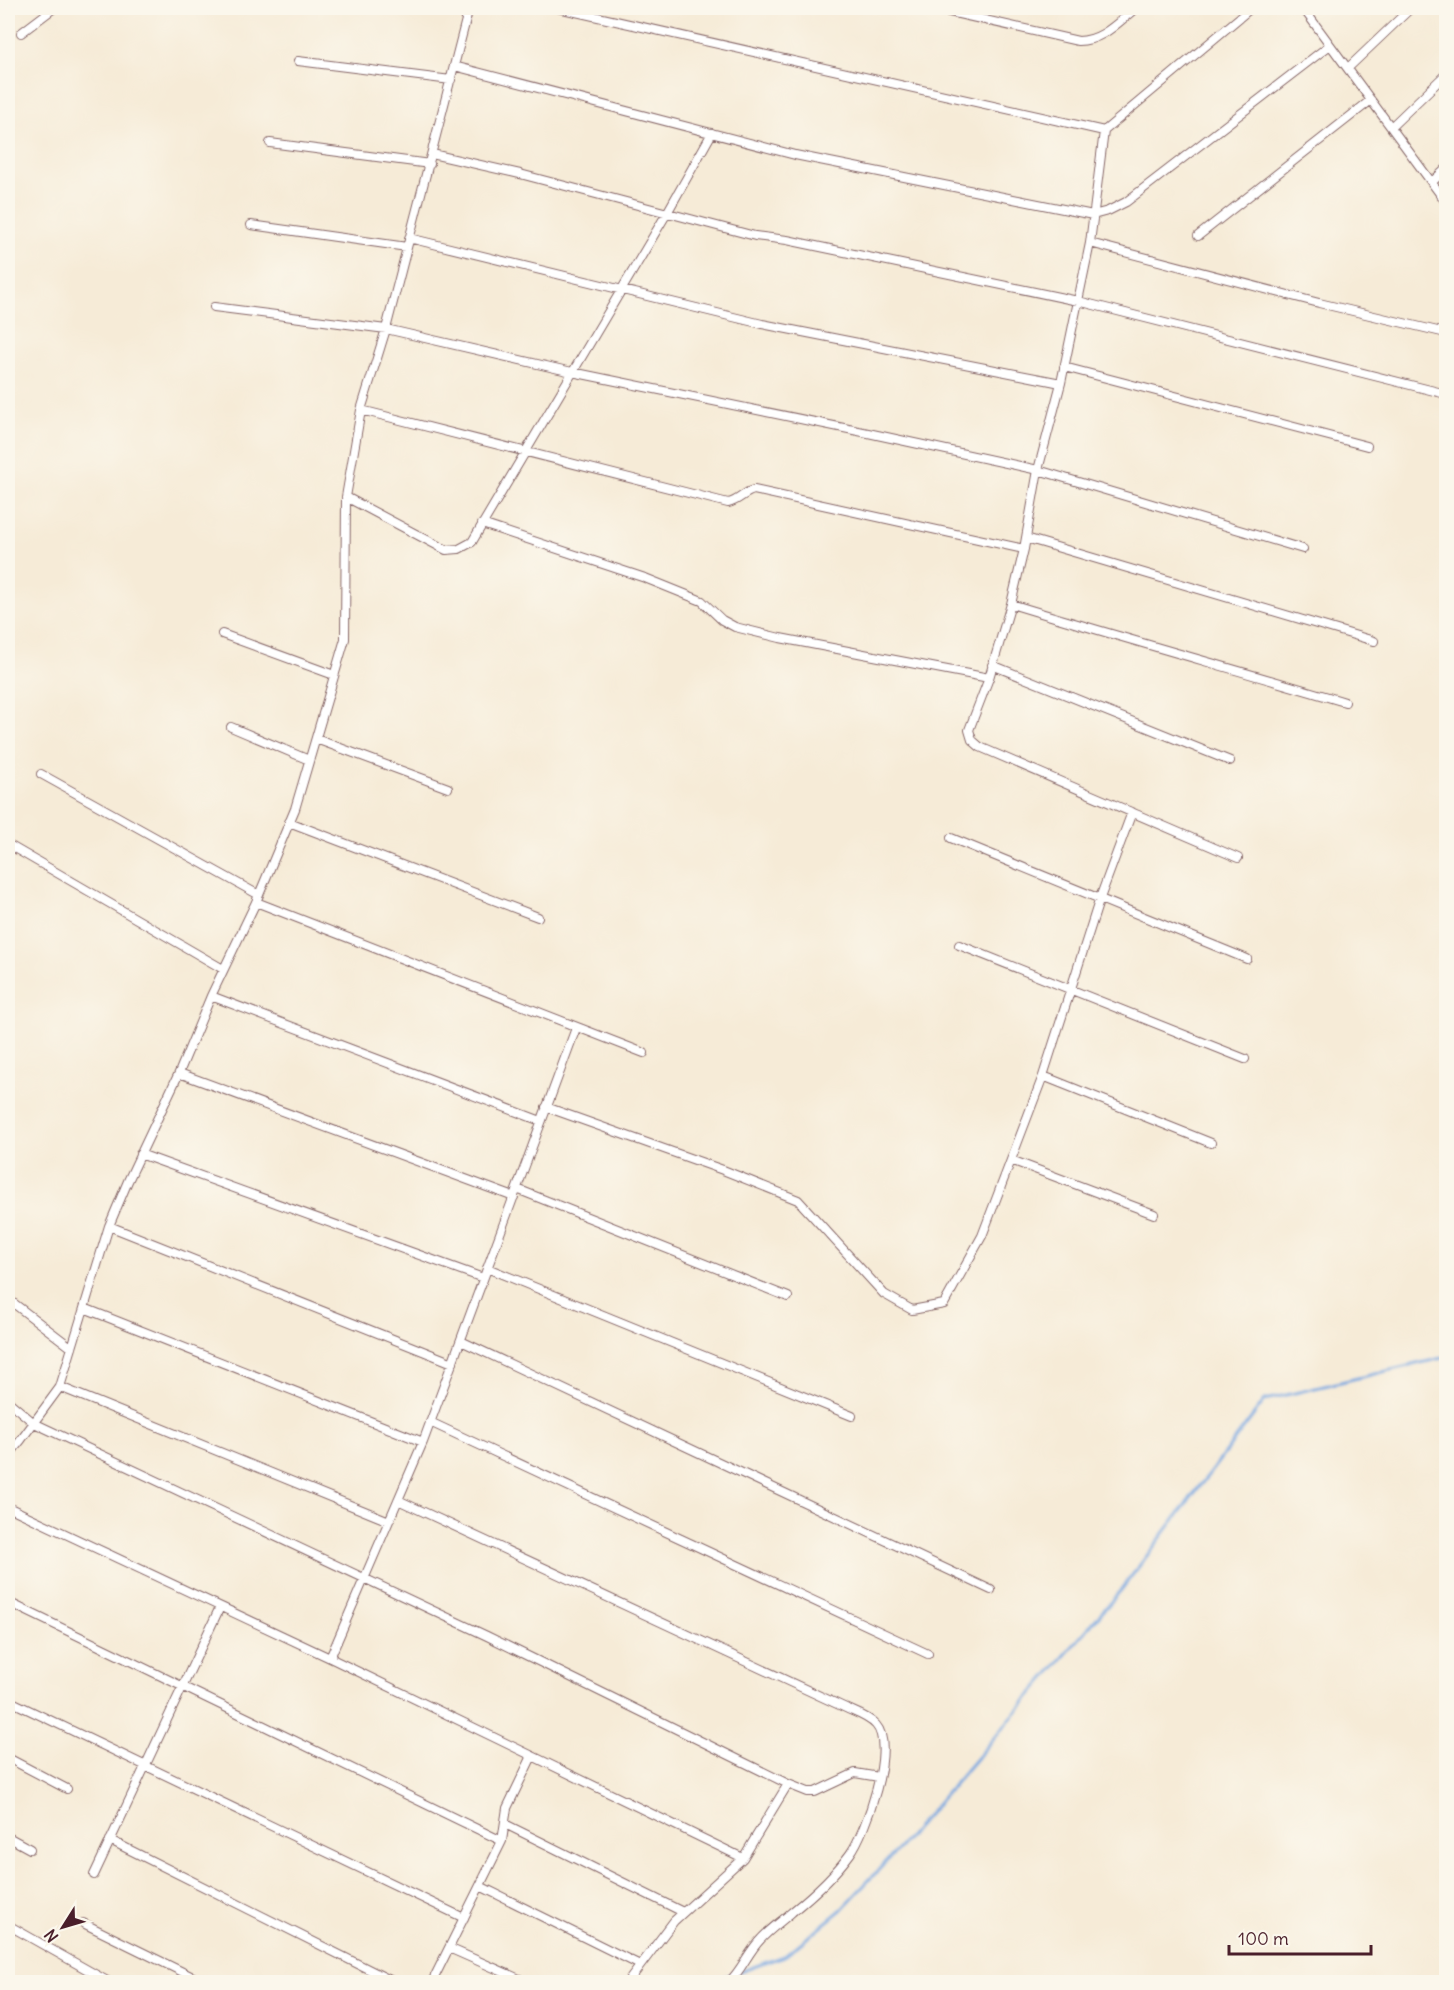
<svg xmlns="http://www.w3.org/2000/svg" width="1454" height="1990" font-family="Delius,sans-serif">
<rect width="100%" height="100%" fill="#fbf7ec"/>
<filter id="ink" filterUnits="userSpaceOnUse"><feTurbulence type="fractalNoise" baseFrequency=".0167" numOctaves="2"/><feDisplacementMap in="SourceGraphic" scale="12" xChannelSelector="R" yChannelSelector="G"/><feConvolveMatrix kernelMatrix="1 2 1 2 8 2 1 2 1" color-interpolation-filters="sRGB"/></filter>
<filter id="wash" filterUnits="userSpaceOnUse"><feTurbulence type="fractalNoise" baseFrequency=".008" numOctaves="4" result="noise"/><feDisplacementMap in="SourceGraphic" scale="24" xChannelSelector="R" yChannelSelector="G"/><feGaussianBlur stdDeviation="1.35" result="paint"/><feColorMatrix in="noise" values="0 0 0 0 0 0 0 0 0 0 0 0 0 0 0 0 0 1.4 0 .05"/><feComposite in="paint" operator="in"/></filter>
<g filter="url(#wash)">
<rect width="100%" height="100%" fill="#f6ebd7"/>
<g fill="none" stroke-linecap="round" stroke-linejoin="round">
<!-- stream -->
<path stroke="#76a6e0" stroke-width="3" d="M 1446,1039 L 1441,1090 L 1446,1104
M 740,1972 L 786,1955 L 841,1910 L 900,1847 L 1121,1590 L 1265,1400 L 1446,1357
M 717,1982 L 724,1977 L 734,1974"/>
</g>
</g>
<g filter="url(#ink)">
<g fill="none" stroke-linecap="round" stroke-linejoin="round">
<!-- street casing -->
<g stroke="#866667" stroke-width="10">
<path id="street" d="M 558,8 L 1104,131
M 932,8 L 1078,41 C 1102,41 1118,22 1136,8
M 1303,8 L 1446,202
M 21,33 L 54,8
M 298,61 L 451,80
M 454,66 L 795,155 L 1093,215 L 1108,211 L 1126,202 L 1330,45
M 1348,68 L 1411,8
M 1391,127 L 1446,74
M 270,143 L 430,164
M 432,154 L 520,174 L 755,236 L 787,240 L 1078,301 L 1446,394
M 1432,182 L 1446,169
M 251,225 L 407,247
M 1198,236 L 1371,100
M 409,238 L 762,324 L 1061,383
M 1090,243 L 1319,303 L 1446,333
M 214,307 L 386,329 L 572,372 L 868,433 L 1038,470 L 1303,549
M 1064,367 L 1367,446
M 361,410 L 728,503 C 739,501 744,492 754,490 L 1024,549
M 346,497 L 446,550 L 459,549 L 472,542 L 667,213 L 712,133
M 482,524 L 645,578 L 702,601 L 722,620 L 735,627 L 780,638 L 989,678
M 1026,538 L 1374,641
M 1011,604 C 1122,638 1234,669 1345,702
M 222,634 L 334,675
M 992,665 L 1230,761
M 231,727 L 309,760
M 316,739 L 448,788
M 41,774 L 259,895
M 289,822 L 538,917
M 951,838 L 1247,959
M 9,845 L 223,969
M 1238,858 L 980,747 L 972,740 L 969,730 L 989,678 L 1011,604 L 1024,549 L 1038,470 L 1061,383 L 1090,243 L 1104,131 L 1251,8
M 256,902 L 644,1053
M 959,945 L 1245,1059
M 211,996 L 541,1121
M 179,1073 L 514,1197
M 1043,1076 L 1211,1143
M 546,1107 L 723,1170 L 798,1200 L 884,1294 L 912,1310 L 944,1304 L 982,1236 L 1011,1160 L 1043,1076 L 1100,898 L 1132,812
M 140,1154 L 483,1278
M 1011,1160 L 1154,1214
M 517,1189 L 788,1297
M 109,1226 L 453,1363
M 487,1268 L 852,1416
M 8,1299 L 72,1348
M 84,1308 L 423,1442
M 461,1341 L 991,1590
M 60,1387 L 389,1521
M 8,1401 L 34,1423 L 487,1636 L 788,1784 L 808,1792 L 815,1792 L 855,1773 L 879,1777
M 430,1422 L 928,1654
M 8,1456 L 21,1440 L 60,1387 L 109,1226 L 128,1181 L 179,1073 L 211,996 L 256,902 L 295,809 L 345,639 L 346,497 L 361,410 L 386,329 L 469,8
M 398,1500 L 848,1709 C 857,1713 869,1717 876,1725 C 896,1747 866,1832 850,1854 C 834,1876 813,1895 792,1912 C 782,1921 770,1929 761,1939 C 748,1952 742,1970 729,1982
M 8,1507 L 330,1658 L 743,1858
M 8,1602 L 502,1841
M 330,1658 L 423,1442 L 576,1028
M 8,1700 L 464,1918
M 8,1758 L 67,1789
M 505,1824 L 683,1912
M 8,1837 L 30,1849
M 110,1840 L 394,1982
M 94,1875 L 220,1607
M 480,1886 L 640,1965
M 83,1923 L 203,1982
M 8,1925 L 109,1982
M 449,1948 L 526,1982
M 432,1982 L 502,1841 L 507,1808 L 532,1756
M 628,1982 L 674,1921 L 743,1858 L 788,1784"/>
</g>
<!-- street -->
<use href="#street" stroke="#fff" stroke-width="8"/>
</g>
</g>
<!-- margin -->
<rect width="1454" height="1990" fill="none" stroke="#fbf7ec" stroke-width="30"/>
<!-- north arrow -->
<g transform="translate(63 1927) rotate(233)" stroke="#fbf7ec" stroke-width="4.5" paint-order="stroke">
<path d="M0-4.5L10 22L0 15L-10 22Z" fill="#4a1f2b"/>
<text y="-9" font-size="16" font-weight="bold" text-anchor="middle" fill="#4a1f2b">N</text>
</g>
<!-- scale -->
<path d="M1229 1945v9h142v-9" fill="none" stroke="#4a1f2b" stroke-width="3"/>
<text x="1238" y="1945" font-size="18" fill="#4a1f2b" stroke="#fbf7ec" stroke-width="4.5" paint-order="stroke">100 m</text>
</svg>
